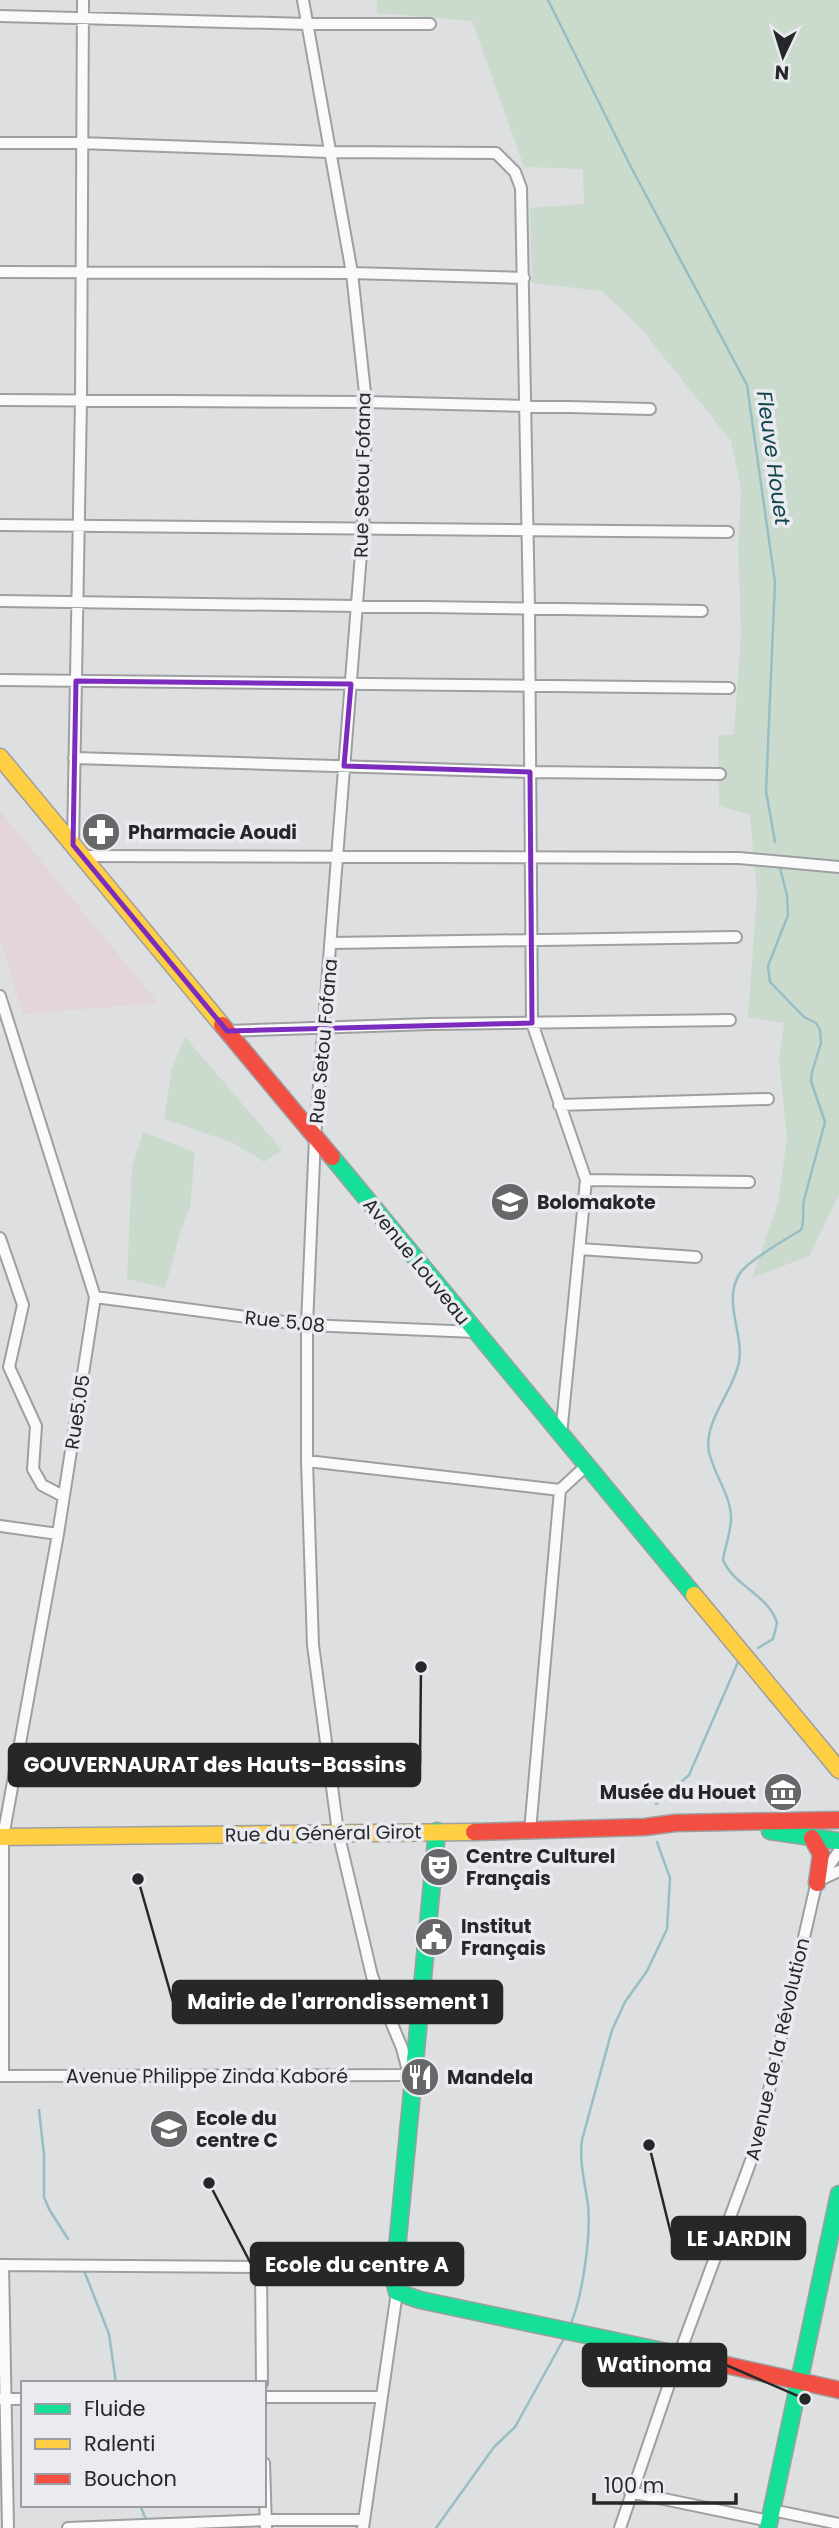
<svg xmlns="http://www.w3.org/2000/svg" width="839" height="2528" font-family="Poppins,sans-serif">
<rect width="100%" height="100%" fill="#dedfe1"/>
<!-- commercial -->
<path fill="#e4d5d8" d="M 0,811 L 158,1003 L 23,1014 L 0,939 Z"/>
<!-- green -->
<path fill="#cadbcd" d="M 377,0 L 839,0 L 839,1195 L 809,1256 L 752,1278 L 778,1203 L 787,1139 L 779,1061 L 784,1023 L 748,1017 L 757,893 L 750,815 L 719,806 L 718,736 L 734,734 L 741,634 L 738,547 L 741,490 L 731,441 L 642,330 L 602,291 L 532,283 L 530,208 L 584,204 L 583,169 L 524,167 L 472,21 L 377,13 Z
M 185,1037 L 282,1150 L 264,1162 L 233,1143 L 164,1119 L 172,1068 Z
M 143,1132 L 195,1152 L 190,1208 L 181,1230 L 165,1288 L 127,1279 L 132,1167 Z"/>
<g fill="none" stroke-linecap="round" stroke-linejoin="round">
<!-- stream -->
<path stroke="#97bdc5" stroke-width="2.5" d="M 548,0 L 631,167 L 747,385 L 775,582 L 766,791 L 775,842
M 758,1648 L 773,1639 L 777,1623 C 769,1595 734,1586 723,1560 C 725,1546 731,1532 731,1518 C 731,1495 714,1475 709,1452 C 703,1421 734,1391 739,1362 C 744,1333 722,1301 740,1273 C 749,1260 786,1239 801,1230 C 805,1221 802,1210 804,1200 L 825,1122 L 811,1081 L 812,1072 L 821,1043 L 820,1030 L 816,1023 L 804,1017 L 770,982 L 768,966 L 788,915 L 787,895 L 780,868
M 656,1804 L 689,1775 L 738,1662
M 39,2110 L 44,2155 L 44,2197 L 49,2209 L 68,2239
M 83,2268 L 109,2334 L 116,2383
M 571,2323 C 583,2295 591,2234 588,2205 C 585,2183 579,2162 582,2140 L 612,2030 L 625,2002 L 647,1971 L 667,1929 L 670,1878 L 657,1842
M 140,2505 L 147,2522
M 436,2528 L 494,2447 L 515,2427 L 566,2335"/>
<!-- street casing -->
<g stroke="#9e9fa0" stroke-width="14">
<path id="street" d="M 303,0 L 352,273 L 366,402 L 363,528 L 315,1137 L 307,1325 L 307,1461 L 313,1645 L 338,1832 L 372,1976 L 402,2048 L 409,2075
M 0,16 L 308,24 L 430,24
M 0,143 L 80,143 L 329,152 L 496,153 L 515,172 L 521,188 L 529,609 L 532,1023 L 586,1180 L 561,1435
M 0,272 L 352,273 L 524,278
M 0,400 L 366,402 L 650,409
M 0,525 L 728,532
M 0,601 L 702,611
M 0,680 L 729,688
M 74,758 L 530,772 L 720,774
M 73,845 L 81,401 L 83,0
M 81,856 L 739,858 L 839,867
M 331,943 L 736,937
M 0,996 L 95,1297 L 58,1534 L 3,1837 L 3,2076
M 227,1031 L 430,1024 L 730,1020
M 559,1105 L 768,1099
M 586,1180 L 749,1182
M 0,1238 L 23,1305 L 9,1367 L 36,1426 L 33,1469 L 42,1485 L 63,1496
M 580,1249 L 696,1257
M 95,1297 L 307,1325 L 476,1332
M 307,1461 L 560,1490
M 0,1526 L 58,1534
M 530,1831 L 560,1490 L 586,1466
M 820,1880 L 839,1871
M 0,2076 L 414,2075
M 0,2265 L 261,2267 L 394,2280
M 3,2265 L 8,2528
M 261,2267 L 262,2383
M 264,2397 L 381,2397
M 1,2399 L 23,2399
M 264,2463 L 266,2528
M 630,2492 L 769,2521
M 772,2510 L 839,2524
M 68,2528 L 266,2520 L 363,2520
M 363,2528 L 397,2292
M 620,2528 L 679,2355 L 756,2147 L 816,1885 L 839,1851"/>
</g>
<!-- fast casing -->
<g stroke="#9e9fa0" stroke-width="19">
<path id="fast" d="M 332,1157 L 694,1595
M 437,1831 L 394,2280 L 397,2292 L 420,2300 L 672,2353
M 770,1831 L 839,1841
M 768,2528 L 839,2194"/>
</g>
<!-- slow casing -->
<g stroke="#9e9fa0" stroke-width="19">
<path id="slow" d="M 0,757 L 222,1025
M 694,1595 L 839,1770
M 0,1837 L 474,1832"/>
</g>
<!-- jam casing -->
<g stroke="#9e9fa0" stroke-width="19">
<path id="jam" d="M 222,1025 L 332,1157
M 474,1832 L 645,1827 L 675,1823 L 839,1820
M 812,1838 L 821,1854 L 817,1883
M 672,2353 L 839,2390"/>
</g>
<!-- street -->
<use href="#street" stroke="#fafafa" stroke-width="10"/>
<!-- fast -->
<use href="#fast" stroke="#16e098" stroke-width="16"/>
<!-- slow -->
<use href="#slow" stroke="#ffcf43" stroke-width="16"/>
<!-- jam -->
<use href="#jam" stroke="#f24e42" stroke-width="16"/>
</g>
<!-- marked area -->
<path fill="none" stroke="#7b2cbf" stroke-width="5" stroke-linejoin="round" d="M 76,681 L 351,684 L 344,766 L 530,772 L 532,1023 L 227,1031 L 73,845 Z"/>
<!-- icons -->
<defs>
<g id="pharmacy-disc" transform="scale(2.0125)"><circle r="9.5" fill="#666769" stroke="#eaebf0"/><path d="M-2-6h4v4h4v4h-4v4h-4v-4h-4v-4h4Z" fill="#fff"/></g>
<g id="school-disc" transform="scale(2.0125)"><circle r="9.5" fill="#666769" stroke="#eaebf0"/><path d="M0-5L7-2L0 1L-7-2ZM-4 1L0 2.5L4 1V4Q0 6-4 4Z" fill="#fff"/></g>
<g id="museum-disc" transform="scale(2.0125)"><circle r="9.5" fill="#666769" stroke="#eaebf0"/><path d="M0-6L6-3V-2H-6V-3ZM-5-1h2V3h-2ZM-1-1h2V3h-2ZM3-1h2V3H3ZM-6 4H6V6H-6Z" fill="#fff"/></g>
<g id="theatre-disc" transform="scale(2.0125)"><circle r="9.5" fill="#666769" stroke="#eaebf0"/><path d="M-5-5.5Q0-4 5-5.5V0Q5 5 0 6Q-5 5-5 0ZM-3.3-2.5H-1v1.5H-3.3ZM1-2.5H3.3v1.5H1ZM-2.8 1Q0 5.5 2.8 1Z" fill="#fff"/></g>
<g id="civic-disc" transform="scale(2.0125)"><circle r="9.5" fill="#666769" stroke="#eaebf0"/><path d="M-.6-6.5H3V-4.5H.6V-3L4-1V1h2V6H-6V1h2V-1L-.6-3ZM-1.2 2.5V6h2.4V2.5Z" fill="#fff"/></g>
<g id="restaurant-disc" transform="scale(2.0125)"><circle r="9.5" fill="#666769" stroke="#eaebf0"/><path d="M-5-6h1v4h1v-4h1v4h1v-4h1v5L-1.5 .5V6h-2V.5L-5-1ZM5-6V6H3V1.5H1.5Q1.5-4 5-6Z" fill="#fff"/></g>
</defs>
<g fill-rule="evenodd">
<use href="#pharmacy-disc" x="101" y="832"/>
<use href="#school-disc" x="510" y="1202"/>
<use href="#museum-disc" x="783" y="1792"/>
<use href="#theatre-disc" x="439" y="1867"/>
<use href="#civic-disc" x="434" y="1937"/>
<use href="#restaurant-disc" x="420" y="2077"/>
<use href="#school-disc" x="169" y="2129"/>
</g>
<g text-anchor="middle" stroke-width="7" stroke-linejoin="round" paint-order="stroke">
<!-- street labels -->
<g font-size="19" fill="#262728" stroke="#eaebf0">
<text transform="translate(362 475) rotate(-89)" y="7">Rue Setou Fofana</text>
<text transform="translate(323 1041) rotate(-85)" y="7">Rue Setou Fofana</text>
<text transform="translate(417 1261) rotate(51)" y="7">Avenue Louveau</text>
<text transform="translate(285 1321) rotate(6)" y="7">Rue 5.08</text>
<text transform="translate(77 1412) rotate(-81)" y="7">Rue5.05</text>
<text transform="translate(323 1833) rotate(-1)" y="7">Rue du Général Girot</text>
<text transform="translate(777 2049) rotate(-77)" y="7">Avenue de la Révolution</text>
<text x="207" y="2083">Avenue Philippe Zinda Kaboré</text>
</g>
<!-- poi labels -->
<g font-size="19" font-weight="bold" fill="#262728" stroke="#eaebf0" text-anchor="start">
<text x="128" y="839">Pharmacie Aoudi</text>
<text x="537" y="1209">Bolomakote</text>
<text x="756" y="1799" text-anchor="end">Musée du Houet</text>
<text x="466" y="1863">Centre Culturel<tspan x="466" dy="22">Français</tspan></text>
<text x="461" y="1933">Institut<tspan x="461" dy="22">Français</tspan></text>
<text x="447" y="2084">Mandela</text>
<text x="196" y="2125">Ecole du<tspan x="196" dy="22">centre C</tspan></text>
</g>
<!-- water labels -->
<g font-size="21" font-style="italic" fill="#12444b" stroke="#eaebf0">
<text transform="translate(773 458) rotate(82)" y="7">Fleuve Houet</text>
</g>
</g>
<!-- callouts -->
<path fill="none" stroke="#262728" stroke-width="2.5" d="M421 1667L420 1765M138 1879L173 2002M649 2145L672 2238M209 2183L251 2264M805 2399L726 2365"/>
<g fill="#262728" stroke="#eaebf0" stroke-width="2.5">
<circle cx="421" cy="1667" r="7"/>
<circle cx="138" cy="1879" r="7"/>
<circle cx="649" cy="2145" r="7"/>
<circle cx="209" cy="2183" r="7"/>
<circle cx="805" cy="2399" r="7"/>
</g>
<g fill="#262728" stroke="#262728" stroke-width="2.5">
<rect x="9" y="1744" width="411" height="42" rx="7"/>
<rect x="173" y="1981" width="329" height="42" rx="7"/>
<rect x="672" y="2217" width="133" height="42" rx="7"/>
<rect x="251" y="2243" width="212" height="42" rx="7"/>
<rect x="583" y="2344" width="143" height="42" rx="7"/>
</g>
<g font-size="21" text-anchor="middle" font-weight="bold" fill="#fff">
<text x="215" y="1772">GOUVERNAURAT des Hauts-Bassins</text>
<text x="338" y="2009">Mairie de l'arrondissement 1</text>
<text x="739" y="2246">LE JARDIN</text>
<text x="357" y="2272">Ecole du centre A</text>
<text x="654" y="2372">Watinoma</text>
</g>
<!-- legend -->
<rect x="21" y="2381" width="245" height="126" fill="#eaebf0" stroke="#9c9da0" stroke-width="2"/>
<rect x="35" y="2404" width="35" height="10" fill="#16e098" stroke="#9c9da0" stroke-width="2"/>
<text x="84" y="2416" font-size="21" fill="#262728">Fluide</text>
<rect x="35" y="2439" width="35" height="10" fill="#ffcf43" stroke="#9c9da0" stroke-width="2"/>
<text x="84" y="2451" font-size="21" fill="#262728">Ralenti</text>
<rect x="35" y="2474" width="35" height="10" fill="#f24e42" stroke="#9c9da0" stroke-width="2"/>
<text x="84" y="2486" font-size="21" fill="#262728">Bouchon</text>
<!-- north arrow -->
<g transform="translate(783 56) rotate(184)" stroke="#eaebf0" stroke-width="5" paint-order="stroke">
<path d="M0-5L12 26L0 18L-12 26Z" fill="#262728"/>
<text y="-10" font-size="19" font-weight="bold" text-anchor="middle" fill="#262728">N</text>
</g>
<!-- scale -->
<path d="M594 2493v10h142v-10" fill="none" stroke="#262728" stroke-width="3.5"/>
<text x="604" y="2493" font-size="21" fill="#262728" stroke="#eaebf0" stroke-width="5" paint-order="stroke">100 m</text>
</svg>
